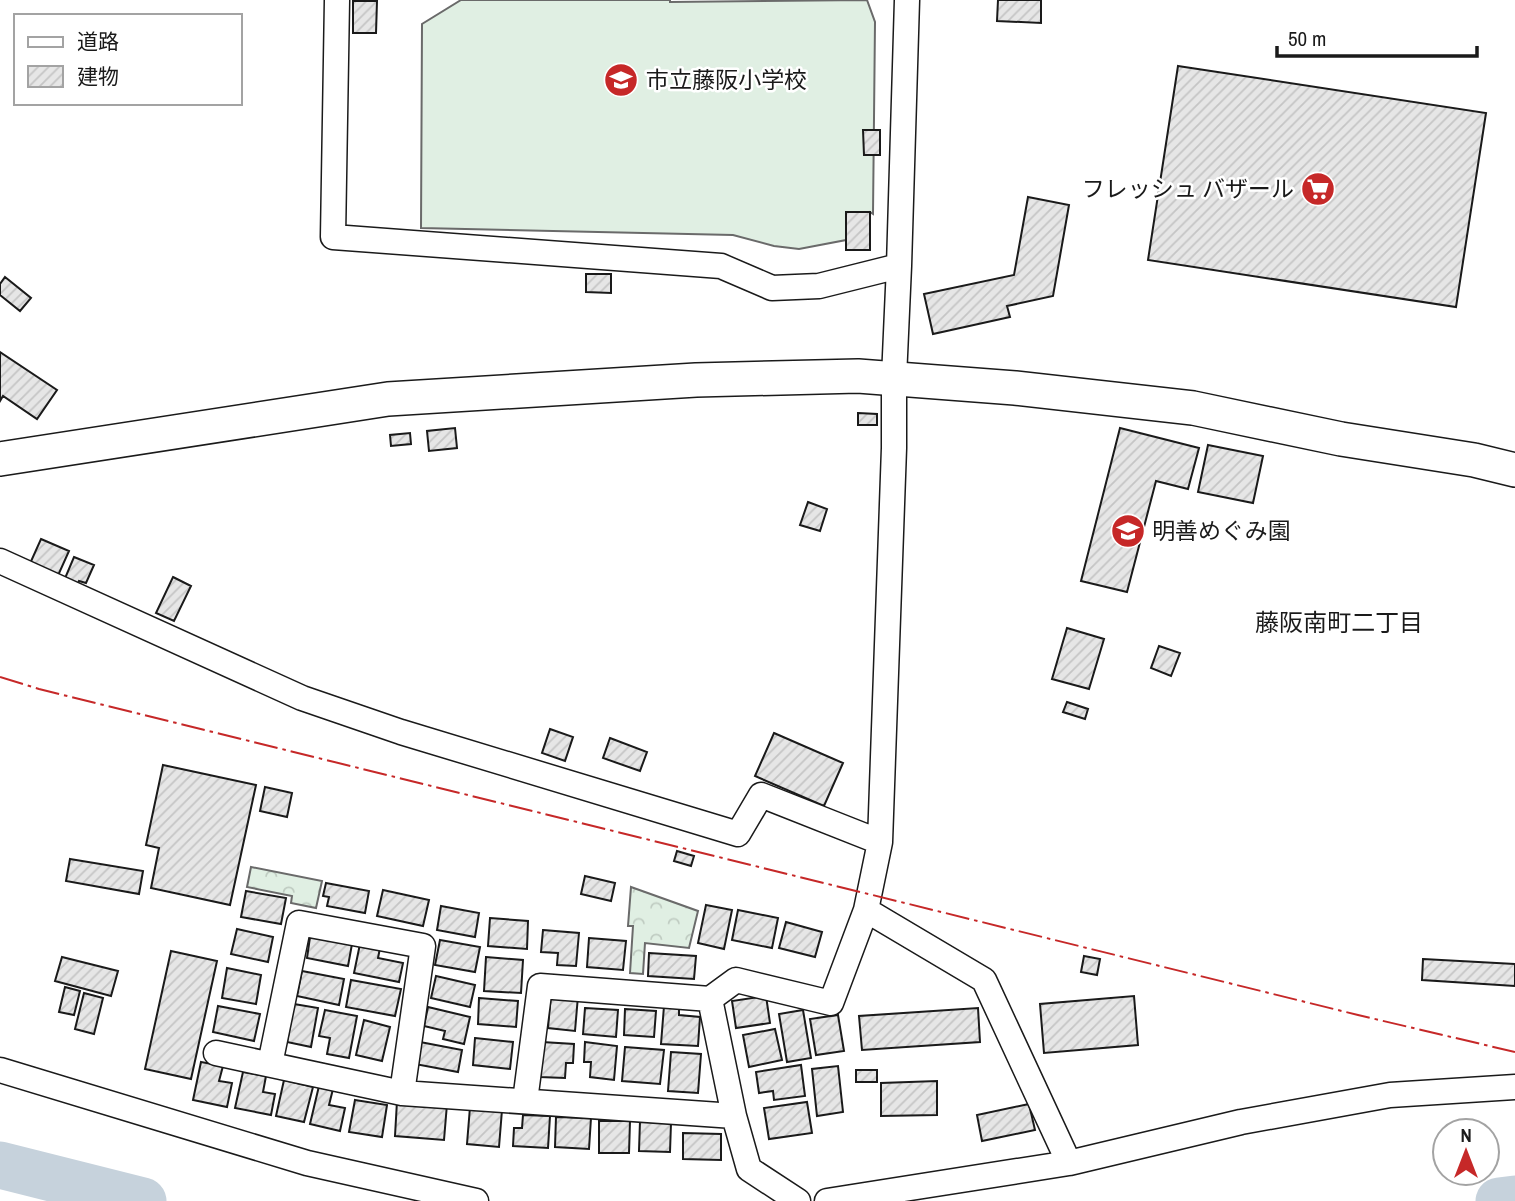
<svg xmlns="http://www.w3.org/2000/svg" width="1515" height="1201" font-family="'Archivo Narrow','Noto Sans JP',sans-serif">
<defs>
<pattern id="park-crowns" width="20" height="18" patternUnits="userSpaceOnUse" patternTransform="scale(1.75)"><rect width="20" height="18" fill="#e0efe3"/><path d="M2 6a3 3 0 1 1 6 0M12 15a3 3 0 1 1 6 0" fill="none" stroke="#c0ccc2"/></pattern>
<pattern id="building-hatch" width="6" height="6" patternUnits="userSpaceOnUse" patternTransform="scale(1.75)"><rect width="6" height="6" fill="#e6e6e6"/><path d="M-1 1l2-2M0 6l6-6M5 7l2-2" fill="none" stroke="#c5c5c5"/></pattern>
</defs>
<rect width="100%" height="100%" fill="#fff"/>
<!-- park -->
<path fill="url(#park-crowns)" stroke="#6a6a6a" stroke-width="2" d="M 251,867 L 322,881 L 316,908 L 291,903 L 292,896 L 247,887 Z
M 631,887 L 698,911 L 689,948 L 645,943 L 643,974 L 630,973 L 633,926 L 628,926 Z"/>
<!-- garden -->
<path fill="#e0efe3" stroke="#6a6a6a" stroke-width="2" d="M 461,0 L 670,0 L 670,2 L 867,0 L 875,22 L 873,214 L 870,212 L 846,240 L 799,249 L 774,246 L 733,235 L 421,228 L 422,24 Z"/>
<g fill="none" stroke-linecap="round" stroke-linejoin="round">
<!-- river -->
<path stroke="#c6d2dc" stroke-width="47" d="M 0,1165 L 143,1201
M 1499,1201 L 1515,1199"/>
</g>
<!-- building -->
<path fill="url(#building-hatch)" stroke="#1a1a1a" stroke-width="2" d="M 998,0 L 1041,0 L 1041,23 L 997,21 Z
M 353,1 L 377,1 L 376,33 L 353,33 Z
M 1178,66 L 1486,113 L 1456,307 L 1148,260 Z
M 863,130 L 880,130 L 880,155 L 864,155 Z
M 1028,197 L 1069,205 L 1053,296 L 1007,306 L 1010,317 L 933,334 L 924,294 L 1014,275 Z
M 846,212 L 870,212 L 870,250 L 846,250 Z
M 586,274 L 611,274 L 611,293 L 586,292 Z
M 5,277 L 31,298 L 20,311 L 0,295 L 0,284 Z
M 0,352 L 57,390 L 37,419 L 3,396 L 0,401 Z
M 858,413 L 877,414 L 877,425 L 858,425 Z
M 455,428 L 457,448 L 429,451 L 427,431 Z
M 1120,428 L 1199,448 L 1188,489 L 1156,481 L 1127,592 L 1081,581 Z
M 410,433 L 411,444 L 391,446 L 390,435 Z
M 1208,445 L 1263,456 L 1253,503 L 1198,492 Z
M 808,502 L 827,509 L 820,531 L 800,525 Z
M 41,539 L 69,551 L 56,580 L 28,568 Z
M 74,557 L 94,565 L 86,583 L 79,581 L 76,589 L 63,583 Z
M 173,577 L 191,586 L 174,621 L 156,613 Z
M 1067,628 L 1104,639 L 1089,689 L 1052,679 Z
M 1159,646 L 1180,653 L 1171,676 L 1151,668 Z
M 1067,702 L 1088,709 L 1085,719 L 1063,712 Z
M 550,729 L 573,737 L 565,761 L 542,753 Z
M 774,733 L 843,763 L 824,806 L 755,776 Z
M 610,738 L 647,752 L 640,771 L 603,758 Z
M 163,765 L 256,785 L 230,905 L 151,888 L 159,848 L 146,845 Z
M 265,787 L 292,793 L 287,817 L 260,811 Z
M 677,851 L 694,856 L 691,866 L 674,861 Z
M 70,859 L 143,871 L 139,894 L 66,881 Z
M 585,876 L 615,883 L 611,901 L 581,894 Z
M 326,883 L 369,891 L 365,913 L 327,906 L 329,897 L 323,896 Z
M 383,890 L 429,900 L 423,926 L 377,916 Z
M 246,891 L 286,898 L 281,924 L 241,917 Z
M 706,905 L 732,910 L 724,949 L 698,943 Z
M 441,906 L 479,913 L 475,937 L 437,930 Z
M 738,910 L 778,918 L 772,948 L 732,940 Z
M 490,918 L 528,921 L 527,949 L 488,946 Z
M 786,922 L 822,932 L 815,957 L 779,948 Z
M 237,929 L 273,937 L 268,962 L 231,954 Z
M 543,930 L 579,933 L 576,966 L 557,965 L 558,953 L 541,952 Z
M 310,937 L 352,944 L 348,966 L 307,958 Z
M 589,938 L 626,941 L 623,970 L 587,967 Z
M 440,940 L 480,947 L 475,972 L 435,965 Z
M 360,944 L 380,948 L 378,958 L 403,963 L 399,982 L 354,973 Z
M 171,951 L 217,961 L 191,1079 L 145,1069 Z
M 649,953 L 696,956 L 694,979 L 648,976 Z
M 1084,956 L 1100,959 L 1097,975 L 1081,972 Z
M 62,957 L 118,971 L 111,996 L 55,981 Z
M 486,957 L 523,960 L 521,993 L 484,991 Z
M 1423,959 L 1515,964 L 1515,986 L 1422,980 Z
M 227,968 L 261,975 L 256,1004 L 222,998 Z
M 302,971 L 344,979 L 339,1005 L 297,996 Z
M 436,976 L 475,985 L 470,1007 L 431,998 Z
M 351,980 L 401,989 L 395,1016 L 346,1007 Z
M 65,987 L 80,991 L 74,1015 L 59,1012 Z
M 84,993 L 103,998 L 94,1034 L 75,1029 Z
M 551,994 L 578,996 L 575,1031 L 548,1028 Z
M 766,996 L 770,1023 L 736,1028 L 732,1001 Z
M 1134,996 L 1138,1045 L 1044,1053 L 1040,1004 Z
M 479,998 L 518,1001 L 516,1027 L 478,1024 Z
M 294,1004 L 318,1008 L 311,1047 L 287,1042 Z
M 218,1006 L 260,1014 L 254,1041 L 213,1032 Z
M 664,1006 L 679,1007 L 679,1015 L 700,1017 L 698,1046 L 661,1044 Z
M 428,1007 L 470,1017 L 464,1044 L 443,1039 L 445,1031 L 424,1026 Z
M 585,1008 L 618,1010 L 616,1037 L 583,1034 Z
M 978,1008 L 980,1042 L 862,1050 L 859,1016 Z
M 625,1009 L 656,1011 L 654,1037 L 624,1035 Z
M 325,1010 L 357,1016 L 349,1058 L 327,1054 L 330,1038 L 319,1036 Z
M 803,1010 L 811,1058 L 787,1062 L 779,1014 Z
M 838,1015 L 844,1051 L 816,1055 L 810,1019 Z
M 364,1020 L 390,1027 L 382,1061 L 356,1055 Z
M 775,1029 L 782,1060 L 749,1067 L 743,1035 Z
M 475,1038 L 513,1042 L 510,1069 L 473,1065 Z
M 420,1042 L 462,1050 L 458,1072 L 415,1064 Z
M 542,1042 L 574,1044 L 573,1063 L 566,1063 L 565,1078 L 540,1077 Z
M 585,1042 L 617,1046 L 614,1080 L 590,1077 L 591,1062 L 584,1062 Z
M 625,1047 L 664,1050 L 660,1084 L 622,1081 Z
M 671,1052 L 701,1054 L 698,1093 L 668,1091 Z
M 201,1062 L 223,1066 L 219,1081 L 232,1083 L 227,1107 L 193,1100 Z
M 801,1065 L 805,1096 L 774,1100 L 773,1091 L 759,1093 L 756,1072 Z
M 838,1066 L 843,1112 L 817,1116 L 812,1069 Z
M 856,1070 L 877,1070 L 877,1082 L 856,1082 Z
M 243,1072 L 266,1076 L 263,1092 L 275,1094 L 271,1115 L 235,1108 Z
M 284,1080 L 313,1087 L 304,1122 L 276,1116 Z
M 937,1081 L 937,1115 L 881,1116 L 881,1083 Z
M 319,1086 L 333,1089 L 329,1105 L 345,1108 L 340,1131 L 310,1124 Z
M 355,1100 L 387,1105 L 382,1137 L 349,1132 Z
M 397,1101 L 447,1104 L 444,1140 L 395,1136 Z
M 807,1102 L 812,1133 L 769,1139 L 764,1108 Z
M 1029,1104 L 1035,1130 L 982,1141 L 977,1115 Z
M 470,1107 L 502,1110 L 499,1147 L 467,1144 Z
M 523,1115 L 550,1116 L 548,1148 L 513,1146 L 514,1128 L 522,1128 Z
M 556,1117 L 591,1118 L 589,1149 L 555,1147 Z
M 599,1121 L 630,1121 L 629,1153 L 599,1153 Z
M 640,1121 L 671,1123 L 670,1152 L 639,1151 Z
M 683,1133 L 721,1134 L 721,1160 L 683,1159 Z"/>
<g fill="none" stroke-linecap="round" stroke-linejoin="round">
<!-- street casing -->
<g stroke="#1a1a1a" stroke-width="27">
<path id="street" d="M 337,0 L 333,237 L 721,266 L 772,288 L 819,286 L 899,266
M 907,0 L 899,266 L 894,378 L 894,448 L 880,842 L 866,910 L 984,980 L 1069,1163
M 0,561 L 302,698 L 401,732 L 738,834 L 761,795 L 880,842
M 710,999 L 736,980 L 831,1003 L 866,910
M 216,1053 L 402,1093 L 734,1116 L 749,1169 L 798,1201
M 270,1064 L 299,923 L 423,946 L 402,1093
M 0,1070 L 307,1163 L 476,1201
M 525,1101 L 540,986 L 710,999 L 734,1116
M 827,1201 L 1069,1163 L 1241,1122 L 1390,1095 L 1515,1087"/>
</g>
<!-- secondary casing -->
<g stroke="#1a1a1a" stroke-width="36">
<path id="secondary" d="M 0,459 L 388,399 L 696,380 L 858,376 L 1015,388 L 1193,408 L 1341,439 L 1474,460 L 1515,470"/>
</g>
<!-- street -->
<use href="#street" stroke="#fff" stroke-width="24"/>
<!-- secondary -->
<use href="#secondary" stroke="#fff" stroke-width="33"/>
<!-- power -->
<path stroke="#c62828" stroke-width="2" stroke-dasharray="24 5 3.5 5" stroke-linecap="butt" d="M 0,677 L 39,689 L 1358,1015 L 1515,1052"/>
</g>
<!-- icons -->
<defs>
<g id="school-disc" transform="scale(1.75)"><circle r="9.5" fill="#c62828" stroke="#fff"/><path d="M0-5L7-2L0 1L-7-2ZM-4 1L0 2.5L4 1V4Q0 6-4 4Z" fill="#fff"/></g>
<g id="supermarket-disc" transform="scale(1.75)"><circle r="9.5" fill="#c62828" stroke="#fff"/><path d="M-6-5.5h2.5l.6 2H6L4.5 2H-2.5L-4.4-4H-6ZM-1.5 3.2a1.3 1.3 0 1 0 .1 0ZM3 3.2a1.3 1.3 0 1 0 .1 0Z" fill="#fff"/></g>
</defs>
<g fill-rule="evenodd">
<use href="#school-disc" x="621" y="80"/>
<use href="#supermarket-disc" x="1318" y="189"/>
<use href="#school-disc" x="1128" y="531"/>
</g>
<g text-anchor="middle" stroke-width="5" stroke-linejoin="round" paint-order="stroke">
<!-- poi labels -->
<g font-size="23" fill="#1a1a1a" stroke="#fff" text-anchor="start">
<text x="646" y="88">市立藤阪小学校</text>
<text x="1294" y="197" text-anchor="end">フレッシュ バザール</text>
<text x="1152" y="539">明善めぐみ園</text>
</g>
<!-- neighbourhood labels -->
<g font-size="24" fill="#1a1a1a" stroke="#fff">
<text x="1339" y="631">藤阪南町二丁目</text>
</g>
</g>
<!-- legend -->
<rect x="14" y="14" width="228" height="91" fill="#ffffff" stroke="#a3a3a3" stroke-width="2"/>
<rect x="28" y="37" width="35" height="10" fill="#ffffff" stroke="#a3a3a3" stroke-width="2"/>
<text x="77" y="49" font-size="21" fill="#1a1a1a">道路</text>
<rect x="28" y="66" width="35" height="21" fill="url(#building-hatch)" stroke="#a3a3a3" stroke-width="2"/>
<text x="77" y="84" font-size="21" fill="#1a1a1a">建物</text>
<!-- north arrow -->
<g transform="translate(1466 1152)"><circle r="33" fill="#ffffff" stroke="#a3a3a3" stroke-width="2"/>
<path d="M0-5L12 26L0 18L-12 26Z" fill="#c62828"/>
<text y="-10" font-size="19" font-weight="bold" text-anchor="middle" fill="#1a1a1a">N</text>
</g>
<!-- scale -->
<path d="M1277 46v10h200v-10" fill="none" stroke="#1a1a1a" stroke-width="3.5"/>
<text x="1288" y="46" font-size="21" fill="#1a1a1a" stroke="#ffffff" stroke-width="5" paint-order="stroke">50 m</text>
</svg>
